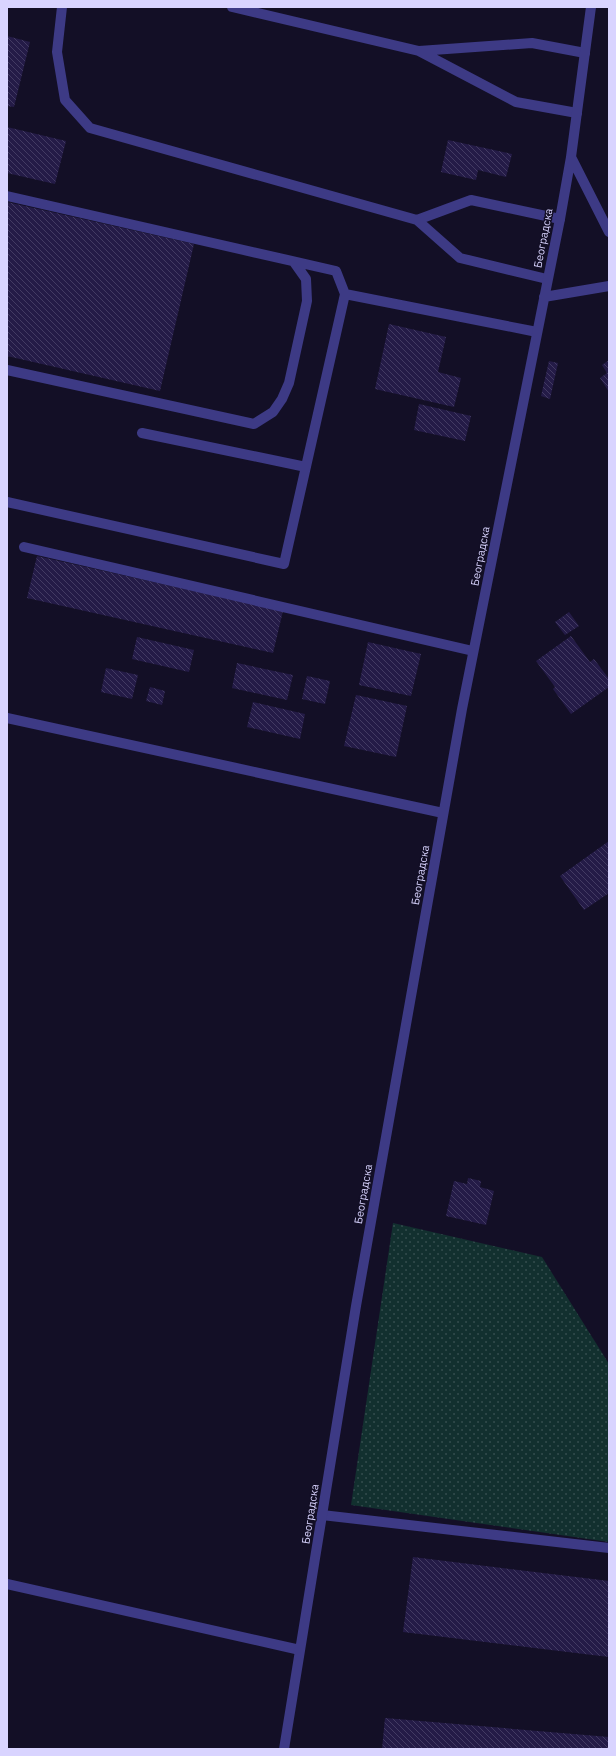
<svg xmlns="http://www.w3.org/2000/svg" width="616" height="1756" font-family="'IBM Plex Sans',sans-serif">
<defs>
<pattern id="grass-dots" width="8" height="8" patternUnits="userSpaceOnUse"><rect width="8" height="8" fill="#12302f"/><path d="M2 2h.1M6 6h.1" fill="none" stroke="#344d4e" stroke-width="1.8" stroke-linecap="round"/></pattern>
<pattern id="building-back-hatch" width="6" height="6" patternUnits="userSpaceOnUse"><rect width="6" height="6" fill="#241b47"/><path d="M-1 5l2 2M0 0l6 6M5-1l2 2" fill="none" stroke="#433b63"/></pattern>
</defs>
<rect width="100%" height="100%" fill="#130f26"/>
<!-- grass -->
<path fill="url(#grass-dots)" d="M 393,1223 L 542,1257 L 609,1364 L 609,1542 L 351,1505 Z"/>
<!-- building -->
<path fill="url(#building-back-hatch)" d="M 7,36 L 30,42 L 14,107 L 7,106 Z
M 7,127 L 66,141 L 55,184 L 7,173 Z
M 448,140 L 512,154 L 506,177 L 478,170 L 476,180 L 441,172 Z
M 7,202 L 194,244 L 160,391 L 7,356 Z
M 389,324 L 446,337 L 438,372 L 461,378 L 454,407 L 375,389 Z
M 609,360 L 609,392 L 600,378 L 607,373 L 602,365 Z
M 549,361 L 558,363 L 550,399 L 541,396 Z
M 419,404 L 471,416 L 465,441 L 414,430 Z
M 37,556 L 283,611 L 273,653 L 27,598 Z
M 569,612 L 579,626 L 565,635 L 555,622 Z
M 571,636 L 590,662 L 594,659 L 609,679 L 609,687 L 571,714 L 553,689 L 555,687 L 536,661 Z
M 137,637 L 194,650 L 189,672 L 132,659 Z
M 368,642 L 421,654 L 411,696 L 359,685 Z
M 237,663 L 293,675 L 287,700 L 232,688 Z
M 106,668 L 138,675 L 132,699 L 101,692 Z
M 307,676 L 330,681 L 325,704 L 302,699 Z
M 150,687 L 165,691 L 162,705 L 146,701 Z
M 356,695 L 407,706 L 396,757 L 344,746 Z
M 253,702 L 305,714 L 300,739 L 247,727 Z
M 609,841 L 609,893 L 584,910 L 560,876 Z
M 468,1178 L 481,1181 L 480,1187 L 494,1191 L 486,1225 L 446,1216 L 454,1181 L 467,1184 Z
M 413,1557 L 609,1581 L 609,1657 L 403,1632 Z
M 385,1718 L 609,1737 L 609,1749 L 382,1749 Z"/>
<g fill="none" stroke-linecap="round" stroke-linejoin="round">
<!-- service -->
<path stroke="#3d3a85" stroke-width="10" d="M 62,7 L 57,52 L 65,100 L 90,128 L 417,220 L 460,258 L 547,279
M 232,7 L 419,51 L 516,102 L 577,113
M 419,51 L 532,43 L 585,53
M 7,196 L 336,271 L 345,294 L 284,564 L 7,502
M 417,220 L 471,200 L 560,219
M 345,294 L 537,332
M 7,370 L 254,424 L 273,412 L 282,399 L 289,383 L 307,301 L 306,279 L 294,262
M 142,433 L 306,467
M 24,547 L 473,651
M 7,718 L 443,813
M 322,1515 L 609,1548"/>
<!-- minor -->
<path stroke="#3d3a85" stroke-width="10" d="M 571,157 L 609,232
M 544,297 L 609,286
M 7,1584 L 300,1650
M 284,1749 L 356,1306 L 462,709 L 560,219 L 571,157 L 591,7"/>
</g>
<g text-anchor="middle" stroke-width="3" stroke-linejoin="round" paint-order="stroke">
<!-- street labels -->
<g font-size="11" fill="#d9d4ff" stroke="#130f26">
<text transform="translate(543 238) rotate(-79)" y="4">Београдска</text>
<text transform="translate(480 556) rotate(-79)" y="4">Београдска</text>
<text transform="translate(420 875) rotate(-80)" y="4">Београдска</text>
<text transform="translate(363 1194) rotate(-80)" y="4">Београдска</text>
<text transform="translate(310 1514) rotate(-81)" y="4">Београдска</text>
</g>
</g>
<!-- border -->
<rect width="616" height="1756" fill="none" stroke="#d9d4ff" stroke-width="16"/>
</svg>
